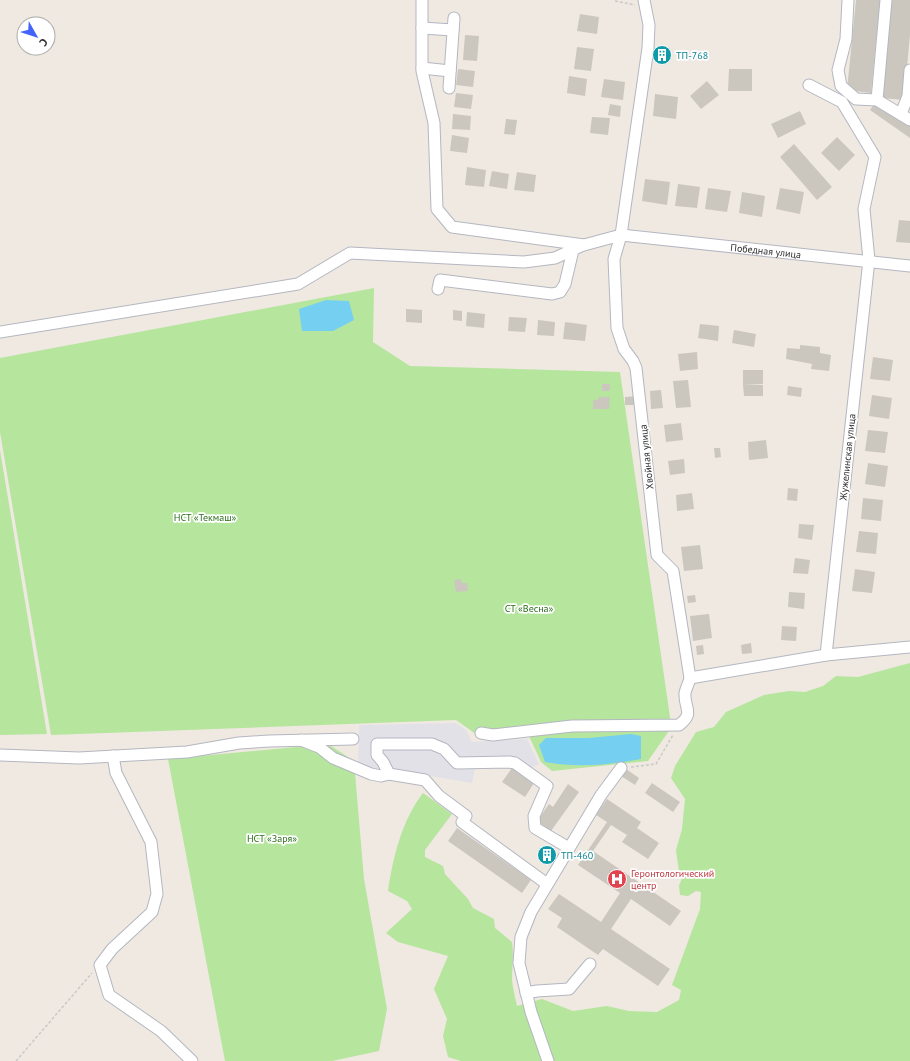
<svg xmlns="http://www.w3.org/2000/svg" width="910" height="1061" font-family="'PT Sans',sans-serif">
<rect width="100%" height="100%" fill="#efe9e1"/>
<!-- industrial -->
<path fill="#e3e1e8" d="M 456,723 L 466,730 L 472,742 L 527,739 L 539,764 L 527,770 L 522,764 L 475,767 L 472,783 L 389,769 L 366,769 L 358,763 L 359,725 Z"/>
<!-- green -->
<path fill="#b6e59e" d="M 374,288 L 373,342 L 410,366 L 620,372 L 671,724 L 671,728 L 648,761 L 552,771 L 541,762 L 529,736 L 480,737 L 456,720 L 51,735 L 0,432 L 0,358 Z
M 0,450 L 47,734 L 0,735 Z
M 910,663 L 910,1061 L 461,1061 L 448,1057 L 443,1036 L 447,1019 L 434,989 L 448,956 L 398,942 L 386,933 L 412,909 L 407,901 L 388,891 C 393,857 402,820 423,793 L 452,814 L 425,850 L 425,857 L 443,866 L 445,874 L 468,899 L 473,908 L 494,919 L 495,928 L 512,942 C 514,955 512,967 512,980 C 513,989 515,997 517,1006 L 542,999 L 573,1011 L 607,1006 L 629,1011 L 657,1012 L 679,1000 L 681,990 L 672,985 L 700,909 L 701,892 L 696,891 L 688,896 L 680,895 L 679,886 L 682,878 L 679,872 L 676,850 L 682,829 L 685,799 L 671,778 L 675,766 L 696,732 L 714,727 L 726,712 L 764,695 L 789,691 L 805,692 L 823,686 L 836,676 L 858,677 Z
M 328,744 L 354,761 L 364,879 L 387,1009 L 379,1051 L 332,1061 L 225,1061 L 168,759 Z"/>
<!-- water -->
<path fill="#75cff0" d="M 326,300 L 349,301 L 354,320 L 333,331 L 302,331 L 299,309 Z
M 631,734 L 641,736 L 641,759 C 608,765 579,768 545,762 L 539,745 L 546,738 L 589,738 Z"/>
<!-- building -->
<path fill="#cbc7bf" d="M 856,0 L 880,0 L 871,93 L 847,90 Z
M 890,0 L 910,0 L 910,35 L 904,100 L 881,98 Z
M 580,14 L 599,17 L 597,34 L 577,31 Z
M 465,35 L 479,36 L 477,61 L 463,60 Z
M 577,47 L 594,49 L 591,71 L 574,69 Z
M 656,50 L 669,52 L 668,59 L 655,57 Z
M 458,69 L 475,71 L 473,87 L 456,85 Z
M 729,69 L 752,69 L 752,91 L 728,91 Z
M 569,76 L 587,79 L 585,96 L 567,93 Z
M 604,79 L 625,82 L 623,100 L 601,97 Z
M 707,81 L 719,95 L 701,109 L 690,96 Z
M 456,93 L 473,95 L 471,109 L 454,107 Z
M 655,94 L 678,97 L 676,119 L 653,116 Z
M 876,101 L 910,125 L 910,138 L 870,110 Z
M 610,104 L 621,106 L 620,117 L 608,115 Z
M 800,111 L 806,124 L 778,138 L 771,124 Z
M 453,114 L 471,116 L 470,130 L 452,129 Z
M 592,117 L 610,118 L 608,135 L 590,133 Z
M 506,119 L 517,120 L 515,135 L 504,134 Z
M 452,135 L 469,138 L 467,153 L 450,151 Z
M 837,137 L 855,155 L 839,171 L 821,153 Z
M 794,144 L 832,187 L 817,200 L 780,157 Z
M 467,167 L 486,170 L 484,187 L 465,185 Z
M 492,171 L 509,174 L 507,189 L 489,186 Z
M 517,172 L 536,175 L 534,192 L 514,190 Z
M 645,179 L 670,182 L 667,205 L 642,201 Z
M 678,184 L 700,187 L 697,208 L 675,206 Z
M 708,188 L 731,191 L 727,212 L 705,209 Z
M 780,188 L 804,192 L 800,214 L 776,209 Z
M 742,192 L 765,196 L 762,217 L 739,213 Z
M 899,220 L 910,221 L 910,243 L 896,242 Z
M 406,309 L 422,310 L 422,323 L 406,322 Z
M 453,310 L 462,311 L 462,321 L 453,320 Z
M 467,312 L 485,314 L 484,328 L 466,326 Z
M 509,317 L 527,318 L 525,332 L 508,331 Z
M 538,320 L 555,322 L 554,336 L 537,335 Z
M 565,322 L 587,325 L 585,341 L 563,339 Z
M 700,324 L 719,326 L 718,341 L 698,338 Z
M 734,330 L 756,334 L 754,347 L 732,343 Z
M 800,345 L 820,347 L 820,353 L 831,355 L 829,371 L 811,369 L 812,364 L 786,359 L 787,348 L 800,349 Z
M 697,352 L 698,369 L 680,371 L 678,354 Z
M 873,357 L 893,360 L 890,381 L 870,379 Z
M 743,370 L 763,370 L 763,384 L 743,385 Z
M 688,380 L 691,407 L 676,408 L 673,381 Z
M 602,384 L 610,384 L 610,391 L 602,391 Z
M 743,385 L 763,385 L 763,396 L 744,396 Z
M 788,386 L 802,388 L 801,397 L 787,395 Z
M 661,390 L 663,408 L 651,409 L 650,391 Z
M 872,395 L 892,398 L 889,419 L 869,416 Z
M 636,396 L 637,405 L 625,405 L 625,397 Z
M 598,397 L 610,397 L 609,409 L 593,409 L 593,400 L 598,400 Z
M 681,423 L 683,440 L 666,442 L 664,425 Z
M 868,430 L 888,432 L 885,453 L 865,451 Z
M 766,440 L 768,458 L 749,460 L 748,442 Z
M 714,448 L 720,448 L 721,457 L 715,458 Z
M 684,459 L 685,473 L 670,475 L 668,461 Z
M 868,463 L 888,466 L 885,487 L 865,484 Z
M 788,488 L 798,489 L 797,501 L 787,500 Z
M 692,493 L 694,509 L 677,511 L 676,495 Z
M 863,498 L 883,500 L 881,521 L 861,519 Z
M 799,524 L 814,525 L 812,540 L 798,538 Z
M 859,531 L 878,533 L 876,554 L 856,552 Z
M 700,545 L 703,569 L 684,571 L 681,547 Z
M 795,558 L 810,560 L 808,574 L 793,573 Z
M 855,569 L 875,572 L 872,593 L 852,591 Z
M 461,579 L 462,583 L 467,583 L 468,591 L 456,592 L 454,580 Z
M 789,592 L 805,593 L 804,609 L 788,607 Z
M 695,595 L 696,602 L 688,603 L 687,596 Z
M 709,614 L 712,638 L 693,641 L 690,616 Z
M 782,626 L 797,627 L 796,641 L 781,640 Z
M 751,643 L 752,653 L 742,654 L 741,645 Z
M 703,645 L 704,654 L 697,655 L 696,646 Z
M 512,768 L 534,783 L 525,797 L 502,782 Z
M 626,769 L 639,778 L 635,785 L 621,776 Z
M 652,783 L 680,802 L 673,812 L 645,793 Z
M 568,784 L 579,792 L 551,831 L 537,821 L 549,804 L 553,807 Z
M 607,799 L 641,822 L 637,828 L 659,843 L 648,859 L 622,842 L 627,835 L 611,825 L 593,851 L 681,911 L 670,926 L 631,899 L 611,929 L 670,969 L 658,986 L 603,949 L 598,955 L 557,927 L 562,918 L 548,909 L 559,894 L 601,922 L 620,893 L 578,865 L 607,822 L 596,815 Z
M 457,828 L 531,880 L 522,893 L 448,841 Z
M 547,848 L 553,852 L 547,862 L 540,858 Z"/>
<g fill="none" stroke-linecap="round" stroke-linejoin="round">
<!-- minor casing -->
<g stroke="#b4b7c1" stroke-width="13">
<g id="minor">
<path id="s1" d="M 422,0 L 422,71 L 434,123 L 437,209 L 452,227 L 584,245 L 621,235 L 910,266"/>
<path d="M 848,0 L 846,39 L 838,70 L 841,86 L 856,99 L 877,100 L 910,120"/>
<path d="M 422,28 L 453,30"/>
<path d="M 422,68 L 450,71"/>
<path d="M 809,85 L 842,102 L 875,157 L 864,209 L 869,260 L 826,655"/>
<path d="M 449,88 L 454,18"/>
<path d="M 877,100 L 886,0"/>
<path d="M 901,114 L 908,96 L 910,70"/>
<path d="M 438,289 L 440,280 L 552,294 L 560,292 L 565,284 L 573,250"/>
<path d="M 0,332 L 298,284 L 350,253 L 524,262 L 555,258 L 583,245"/>
<path d="M 690,678 L 826,655 L 910,647"/>
<path d="M 481,733 L 493,735 L 572,726 L 679,725 C 695,713 684,709 685,693 C 686,688 689,683 690,678 L 673,571 L 657,555 L 636,368 L 633,361 L 624,349 L 617,328 L 614,259 L 621,235 L 648,48 L 649,25 L 644,0"/>
<path d="M 301,740 L 319,747 L 333,758 L 371,774 L 381,776 L 389,774 L 383,762 L 377,755 L 377,744 L 432,744 L 444,749 L 457,763 L 509,762 L 515,763 L 547,786 L 534,816 L 535,828 L 569,848"/>
<path d="M 0,755 L 79,758 L 187,752 L 239,743 L 269,741 L 353,739"/>
<path d="M 113,756 L 116,773 L 151,842 L 157,894 L 152,912 L 112,949 L 100,965 L 109,995 L 161,1031 L 192,1061"/>
<path d="M 389,774 L 425,780 L 439,796 L 466,816 L 462,822 L 547,884"/>
<path d="M 526,993 L 537,991 L 569,989 L 590,964"/>
<path d="M 548,1061 L 531,1012 L 519,963 L 521,937 L 531,912 L 601,795 L 621,768"/>
</g>
</g>
<!-- path -->
<path stroke="#c9c9c9" stroke-width="1.5" stroke-dasharray="3 2" stroke-linecap="butt" d="M 615,1 L 635,5
M 631,767 L 656,764 L 673,735
M 16,1061 L 92,973"/>
<!-- minor -->
<use href="#minor" stroke="#fff" stroke-width="11"/>
</g>
<!-- icons -->
<defs>
<g id="building-disc" transform="scale(1)"><circle r="9.5" fill="#0f9aa8" stroke="#fff"/><path d="M-4-6H4V6H1V3H-1V6H-4ZM-2.5-4.3h1.7v1.8h-1.7ZM.8-4.3h1.7v1.8H.8ZM-2.5-1h1.7V.8h-1.7ZM.8-1h1.7V.8H.8Z" fill="#fff"/></g>
<g id="hospital-disc" transform="scale(1)"><circle r="9.5" fill="#e0444e" stroke="#fff"/><path d="M-5-5h3v3.5h4V-5h3V5h-3V1.5h-4V5h-3Z" fill="#fff"/></g>
</defs>
<g fill-rule="evenodd">
<use href="#building-disc" x="662" y="55"/>
<use href="#building-disc" x="547" y="855"/>
<use href="#hospital-disc" x="617" y="879"/>
</g>
<g text-anchor="middle" stroke-width="3.5" stroke-linejoin="round" paint-order="stroke">
<!-- culture labels -->
<g font-size="10" fill="#0d838f" stroke="#fff" text-anchor="start">
<text x="676" y="59">ТП-768</text>
<text x="561" y="859">ТП-460</text>
</g>
<!-- street labels -->
<g font-size="10" fill="#2e2e2e" stroke="#fff">
<text dy="4" stroke="none"><textPath href="#s1" startOffset="551">Победная улица</textPath></text>
<text transform="translate(646 457) rotate(-96)" y="4">Хвойная улица</text>
<text transform="translate(847 457) rotate(-84)" y="4">Жужелинская улица</text>
</g>
<!-- park labels -->
<g font-size="10" fill="#2c6e1b" stroke="#fff">
<text x="205" y="521">НСТ «Текмаш»</text>
<text x="529" y="612">СТ «Весна»</text>
<text x="272" y="842">НСТ «Заря»</text>
</g>
<!-- health labels -->
<g font-size="10" fill="#be3a42" stroke="#fff" text-anchor="start">
<text x="631" y="877">Геронтологический<tspan x="631" dy="12">центр</tspan></text>
</g>
</g>
<!-- north arrow -->
<g transform="translate(36 36) rotate(129)"><circle r="19" fill="#ffffff" stroke="#ababab"/>
<path d="M0-3L7 15L0 10L-7 15Z" fill="#4264fb"/>
<text y="-6" font-size="11" font-weight="bold" text-anchor="middle" fill="#2e2e2e">С</text>
</g>
</svg>
